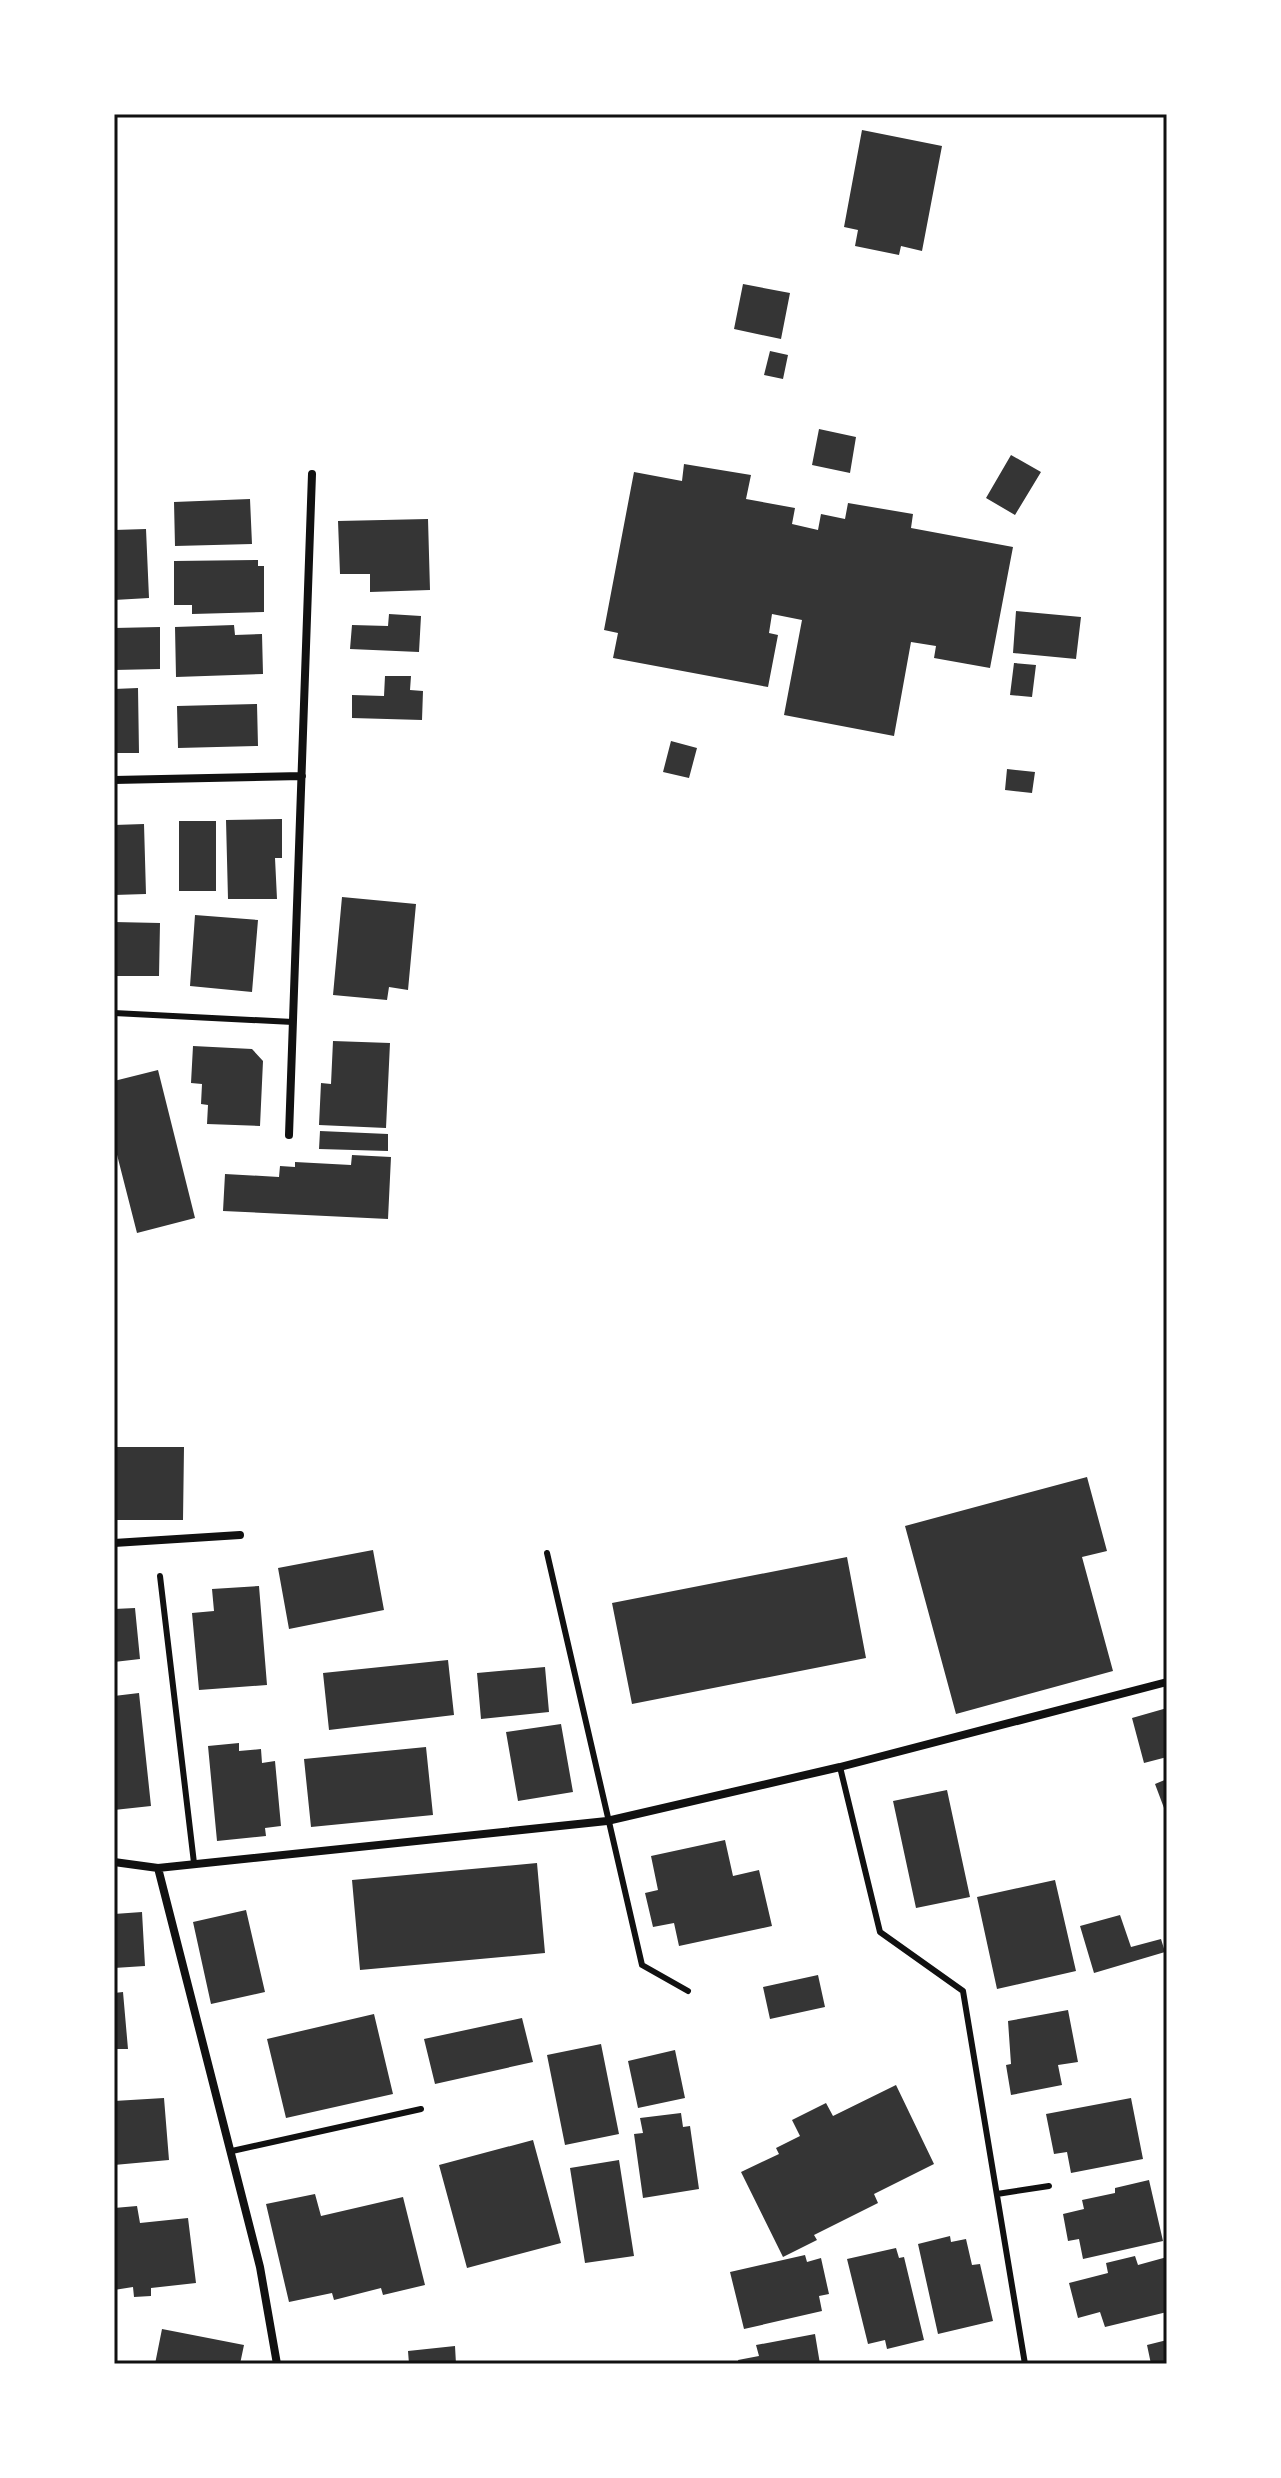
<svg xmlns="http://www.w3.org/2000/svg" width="1281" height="2478" font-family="Mulish,sans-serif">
<rect width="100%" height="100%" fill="#fff"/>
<!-- building -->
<path fill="#353535" d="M 862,130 L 942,146 L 922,251 L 901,246 L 899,255 L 855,246 L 858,230 L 844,227 Z
M 743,284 L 790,293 L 781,339 L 734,329 Z
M 770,351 L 788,355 L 783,379 L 764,375 Z
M 819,429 L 856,437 L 850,473 L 812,465 Z
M 1011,455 L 1041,472 L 1015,515 L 986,498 Z
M 684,464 L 751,475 L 746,499 L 795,508 L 792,524 L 818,530 L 821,514 L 845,519 L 848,503 L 913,514 L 911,528 L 1013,547 L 990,668 L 934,658 L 936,646 L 911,642 L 894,736 L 784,715 L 802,620 L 772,614 L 769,633 L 778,635 L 768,687 L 613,658 L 618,633 L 604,630 L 634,472 L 682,481 Z
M 250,499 L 252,544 L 175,546 L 174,502 Z
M 428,519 L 430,590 L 370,592 L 370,574 L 340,574 L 338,521 Z
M 146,529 L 149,598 L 114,600 L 114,530 Z
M 258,560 L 258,566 L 264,566 L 264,612 L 192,614 L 192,605 L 174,605 L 174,561 Z
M 1016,611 L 1081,617 L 1076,659 L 1013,653 Z
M 389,614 L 421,616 L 419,652 L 350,649 L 352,625 L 388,626 Z
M 234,625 L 235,635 L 262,634 L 263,674 L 176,677 L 175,627 Z
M 160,627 L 160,669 L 114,670 L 114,628 Z
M 1014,663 L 1036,665 L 1032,697 L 1010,695 Z
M 385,676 L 411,676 L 410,690 L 423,691 L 422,720 L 352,718 L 352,695 L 384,696 Z
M 138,688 L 139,753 L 114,753 L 114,689 Z
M 257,704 L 258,746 L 178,748 L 177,706 Z
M 671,741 L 697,748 L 689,778 L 663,772 Z
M 1007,769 L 1035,772 L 1032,793 L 1005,790 Z
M 282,819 L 282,858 L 275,858 L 277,899 L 228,899 L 226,820 Z
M 179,821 L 216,821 L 216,891 L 179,891 Z
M 144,824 L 146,894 L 114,895 L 114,825 Z
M 342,897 L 416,904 L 408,990 L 389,987 L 387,1000 L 333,995 Z
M 195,915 L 258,920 L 252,992 L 190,986 Z
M 114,922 L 160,923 L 159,976 L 114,976 Z
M 333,1041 L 390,1043 L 386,1128 L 319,1125 L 321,1083 L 331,1084 Z
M 193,1046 L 252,1049 L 263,1061 L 260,1126 L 207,1124 L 208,1105 L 201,1104 L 202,1084 L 191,1083 Z
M 158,1070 L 195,1218 L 137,1233 L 114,1143 L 114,1081 Z
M 320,1131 L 388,1134 L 388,1151 L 319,1149 Z
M 352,1155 L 391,1157 L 388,1219 L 223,1211 L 225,1174 L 279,1177 L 280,1166 L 295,1167 L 295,1162 L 351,1165 Z
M 114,1447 L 184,1447 L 183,1520 L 114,1520 Z
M 1087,1477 L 1107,1551 L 1082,1557 L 1113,1671 L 956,1714 L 905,1526 Z
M 373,1550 L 384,1610 L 289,1629 L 278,1568 Z
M 847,1557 L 866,1658 L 632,1704 L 612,1603 Z
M 259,1586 L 267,1685 L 199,1690 L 192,1613 L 214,1611 L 212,1589 Z
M 135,1608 L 140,1659 L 114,1662 L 114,1609 Z
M 448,1660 L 454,1715 L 329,1730 L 323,1673 Z
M 545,1667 L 549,1712 L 481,1719 L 477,1673 Z
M 139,1693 L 151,1806 L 114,1810 L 114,1696 Z
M 1167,1708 L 1167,1757 L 1144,1763 L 1132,1718 Z
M 561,1724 L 573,1792 L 518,1801 L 506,1732 Z
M 239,1743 L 239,1751 L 261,1749 L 262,1763 L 275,1761 L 281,1826 L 265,1828 L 266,1836 L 217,1841 L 208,1746 Z
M 426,1747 L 433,1815 L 311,1827 L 304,1759 Z
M 1167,1779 L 1167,1816 L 1155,1784 Z
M 947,1790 L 970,1897 L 916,1908 L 893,1801 Z
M 725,1840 L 733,1876 L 759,1870 L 772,1926 L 679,1946 L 674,1923 L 653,1927 L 645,1893 L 658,1890 L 651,1856 Z
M 537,1863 L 545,1953 L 360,1970 L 352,1880 Z
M 1055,1880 L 1076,1971 L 997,1989 L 977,1897 Z
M 246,1910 L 265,1992 L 211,2004 L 193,1922 Z
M 142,1912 L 145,1966 L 114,1968 L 114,1914 Z
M 1120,1915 L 1131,1947 L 1161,1939 L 1165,1952 L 1094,1973 L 1080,1926 Z
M 818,1975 L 825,2007 L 770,2019 L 763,1987 Z
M 123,1992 L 128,2049 L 114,2049 L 114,1993 Z
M 1068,2010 L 1078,2062 L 1058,2065 L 1062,2085 L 1011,2095 L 1006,2065 L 1011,2064 L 1008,2021 Z
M 374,2014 L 393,2094 L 286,2118 L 267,2039 Z
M 522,2018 L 533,2062 L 435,2084 L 424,2039 Z
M 601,2044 L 619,2134 L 565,2145 L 547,2055 Z
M 675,2050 L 685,2098 L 638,2108 L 628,2061 Z
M 896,2085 L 934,2164 L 874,2194 L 878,2203 L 814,2235 L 817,2240 L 783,2257 L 741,2172 L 779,2154 L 776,2148 L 800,2136 L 792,2120 L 826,2103 L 833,2116 Z
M 164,2098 L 169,2160 L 114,2165 L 114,2101 Z
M 1131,2098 L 1143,2159 L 1071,2173 L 1067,2152 L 1054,2154 L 1046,2114 Z
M 681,2113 L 683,2127 L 690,2126 L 699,2189 L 643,2198 L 634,2134 L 643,2133 L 640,2118 Z
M 533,2140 L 561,2243 L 467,2268 L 439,2165 Z
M 619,2160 L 634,2256 L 585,2263 L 570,2168 Z
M 1149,2180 L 1163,2241 L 1083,2259 L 1079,2239 L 1068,2241 L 1063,2214 L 1084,2209 L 1082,2200 L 1115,2193 L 1115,2188 Z
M 315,2194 L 321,2216 L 403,2197 L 425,2285 L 383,2295 L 381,2288 L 334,2300 L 332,2293 L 289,2302 L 266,2204 Z
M 137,2206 L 140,2223 L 188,2218 L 196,2283 L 151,2288 L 151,2296 L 134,2297 L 133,2287 L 114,2290 L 114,2208 Z
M 950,2236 L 951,2242 L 966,2239 L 972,2265 L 980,2264 L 993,2321 L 938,2334 L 918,2244 Z
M 896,2248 L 899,2258 L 904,2257 L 924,2340 L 887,2349 L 885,2340 L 868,2344 L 847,2259 Z
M 805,2255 L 807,2262 L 821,2258 L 829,2294 L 819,2296 L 822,2311 L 744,2329 L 730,2272 Z
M 1135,2256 L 1138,2265 L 1167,2257 L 1167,2312 L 1105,2327 L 1100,2312 L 1078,2318 L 1069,2283 L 1108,2273 L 1106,2263 Z
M 162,2329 L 244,2345 L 240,2364 L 155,2364 Z
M 815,2334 L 820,2364 L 739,2364 L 738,2360 L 759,2356 L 756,2345 Z
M 1167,2340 L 1167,2364 L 1151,2364 L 1147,2345 Z
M 455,2346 L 456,2364 L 409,2364 L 408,2351 Z"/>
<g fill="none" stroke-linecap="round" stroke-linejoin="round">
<!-- service -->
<path stroke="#111" stroke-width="6" d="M 114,1013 L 293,1022
M 547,1553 L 642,1965 L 688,1991
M 160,1576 L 194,1863
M 840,1767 L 880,1932 L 963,1991 L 1025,2364
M 232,2151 L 421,2109
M 997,2194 L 1049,2186"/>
<!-- minor -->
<path stroke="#111" stroke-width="8" d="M 114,780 L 302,776
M 289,1135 L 312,474
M 114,1543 L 240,1535
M 114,1862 L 158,1868 L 607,1821 L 840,1767 L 1167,1682
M 158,1868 L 260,2267 L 277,2364"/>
</g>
<!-- border -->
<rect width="1281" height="2478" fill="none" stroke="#ffffff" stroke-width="232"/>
<rect x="116" y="116" width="1049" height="2246" fill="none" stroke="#111" stroke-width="3"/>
</svg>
